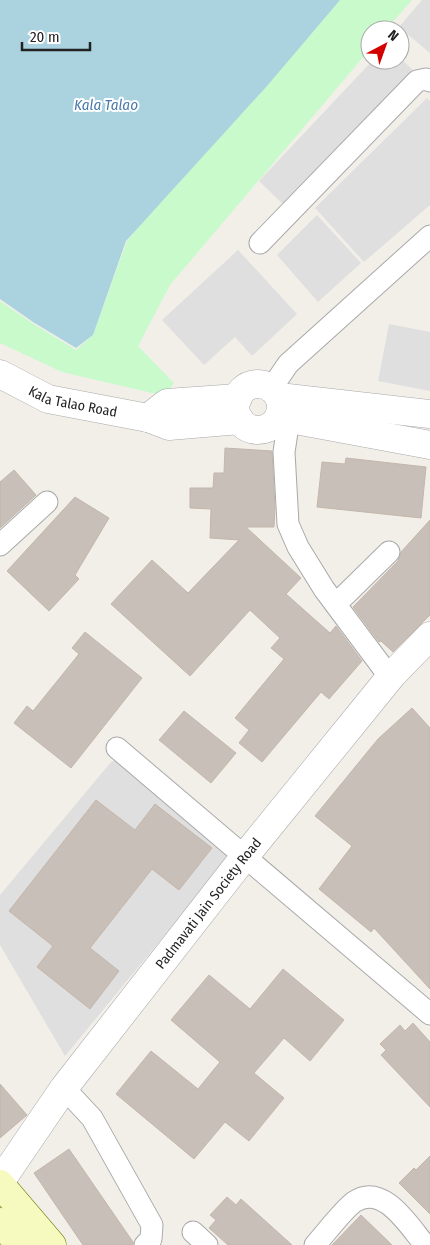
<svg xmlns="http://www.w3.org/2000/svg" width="430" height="1245" font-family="'Fira Sans Condensed',sans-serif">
<rect width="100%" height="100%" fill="#f2efe9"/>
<!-- residential -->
<path fill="#e0dfdf" d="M 422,0 L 430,0 L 430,53 L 399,27 Z
M 400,58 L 415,72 L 287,208 L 259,181 L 373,60 L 400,60 Z
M 427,98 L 430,101 L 430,205 L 364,262 L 315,208 Z
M 317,215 L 361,263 L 318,302 L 277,255 Z
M 238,250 L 297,314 L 252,356 L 235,337 L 204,365 L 162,320 Z
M 389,324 L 430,332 L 430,391 L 378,381 Z
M 116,760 L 234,851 L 65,1056 L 0,945 L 0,895 L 111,762 Z"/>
<!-- park -->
<path fill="#c8facc" d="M 338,0 L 412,0 L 386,30 L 370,30 L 370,49 L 170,285 L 138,346 L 174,383 L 165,396 L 62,372 L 0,343 L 0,301 L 32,323 L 76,350 L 93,335 L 127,241 L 154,207 Z"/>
<!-- water -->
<path fill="#aad3df" d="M 0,0 L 340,0 L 267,86 L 126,241 L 93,335 L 76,348 L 33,322 L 0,299 Z"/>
<!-- building -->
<path fill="#c7bfb8" stroke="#c4b6ab" d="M 225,448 L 272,451 L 275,508 L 274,527 L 246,527 L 301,578 L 286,594 L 330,633 L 336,626 L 362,661 L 329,699 L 321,692 L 262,762 L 239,743 L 249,730 L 235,718 L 284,659 L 271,648 L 280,638 L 250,610 L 190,676 L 111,604 L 152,560 L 188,593 L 239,540 L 210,538 L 211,509 L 190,508 L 190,488 L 213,488 L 214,473 L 224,473 Z
M 346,458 L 426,467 L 421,518 L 317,507 L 322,462 L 345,464 Z
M 14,470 L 36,495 L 0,528 L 0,482 Z
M 75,497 L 109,518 L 75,575 L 79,579 L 49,611 L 7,571 Z
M 430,520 L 430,615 L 393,652 L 381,641 L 379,642 L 353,607 L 398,561 L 401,552 Z
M 85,632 L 142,678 L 71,768 L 14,723 L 27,706 L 33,711 L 79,654 L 72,648 Z
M 412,708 L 430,728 L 430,989 L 374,928 L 371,932 L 319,889 L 352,846 L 315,816 L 378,739 Z
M 184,711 L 236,753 L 211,783 L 159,740 Z
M 96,800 L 135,830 L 155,804 L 212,848 L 179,890 L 152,869 L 90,948 L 119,971 L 90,1009 L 37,967 L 53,946 L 9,911 Z
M 283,969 L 344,1020 L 310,1061 L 284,1038 L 254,1073 L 284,1098 L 249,1141 L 225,1122 L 194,1159 L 116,1094 L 151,1051 L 198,1089 L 220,1062 L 171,1020 L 209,975 L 250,1009 Z
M 413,1023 L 430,1042 L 430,1107 L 381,1055 L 386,1050 L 380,1044 L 400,1025 L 405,1031 Z
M 0,1084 L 27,1115 L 0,1138 Z
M 69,1149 L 133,1242 L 133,1245 L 83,1245 L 34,1173 Z
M 430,1156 L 430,1214 L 399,1183 L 414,1168 L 416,1170 Z
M 227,1197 L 236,1205 L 241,1199 L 292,1245 L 228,1245 L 209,1228 L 216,1220 L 210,1215 Z
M 361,1215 L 392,1245 L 332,1245 Z"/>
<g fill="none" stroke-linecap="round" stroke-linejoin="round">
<!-- minor casing -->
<g stroke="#a9a9a9" stroke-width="23">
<path id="minor" d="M 260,243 L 417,81 L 426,79 L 430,81
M 271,389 L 288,364 L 430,236
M 289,419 L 284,452 L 288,524 L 298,547 L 324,589 L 383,668 L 392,675
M 0,545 L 47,502
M 336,604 L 389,552
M 117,748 L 430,1014
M 64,1088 L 92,1118 L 152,1225 L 151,1239 L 145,1245
M 193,1232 L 207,1245
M 315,1245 C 325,1234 343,1210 354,1202 C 383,1182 409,1226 425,1245"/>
</g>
<!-- tertiary casing -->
<g stroke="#a9a9a9" stroke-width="29">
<g id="tertiary">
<path id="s1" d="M 0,374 L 48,399 L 148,418 L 169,426 L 240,420"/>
<circle cx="258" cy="407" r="23"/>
<path d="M 279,397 L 430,414"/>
<path d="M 279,417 L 430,445"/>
<path d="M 148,418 L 167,403 L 238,398"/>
<path id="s2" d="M 0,1182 L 64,1088 L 245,856 L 392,675 L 430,636"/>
</g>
</g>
<!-- secondary casing -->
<g stroke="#707d05" stroke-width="29">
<path id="secondary" d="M 0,1184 L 52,1245
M 0,1222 L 20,1245"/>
</g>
<!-- minor -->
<use href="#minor" stroke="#fff" stroke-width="21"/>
<!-- tertiary -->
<use href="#tertiary" stroke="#fff" stroke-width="28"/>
<!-- secondary -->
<use href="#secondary" stroke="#f7fabf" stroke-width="28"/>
</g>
<g text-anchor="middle" stroke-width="4" stroke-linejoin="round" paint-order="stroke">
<!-- street labels -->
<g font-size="14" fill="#222" stroke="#fff">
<text dy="5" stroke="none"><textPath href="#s1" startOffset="79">Kala Talao Road</textPath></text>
<text dy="5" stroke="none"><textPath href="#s2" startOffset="348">Padmavati Jain Society Road</textPath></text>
</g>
<!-- water labels -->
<g font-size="15" font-style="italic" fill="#4a7aab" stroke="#fff">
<text x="106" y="110">Kala Talao</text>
</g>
</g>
<!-- north arrow -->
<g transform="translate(385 45) rotate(41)"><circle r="24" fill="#ffffff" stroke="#a7a7a7"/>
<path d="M0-4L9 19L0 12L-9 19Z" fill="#d40000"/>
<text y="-8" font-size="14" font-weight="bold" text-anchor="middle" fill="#222222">N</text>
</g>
<!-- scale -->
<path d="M22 42v8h68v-8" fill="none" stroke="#222222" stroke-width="2.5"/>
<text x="30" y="42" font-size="15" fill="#222222" stroke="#ffffff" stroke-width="4" paint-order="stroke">20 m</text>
</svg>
